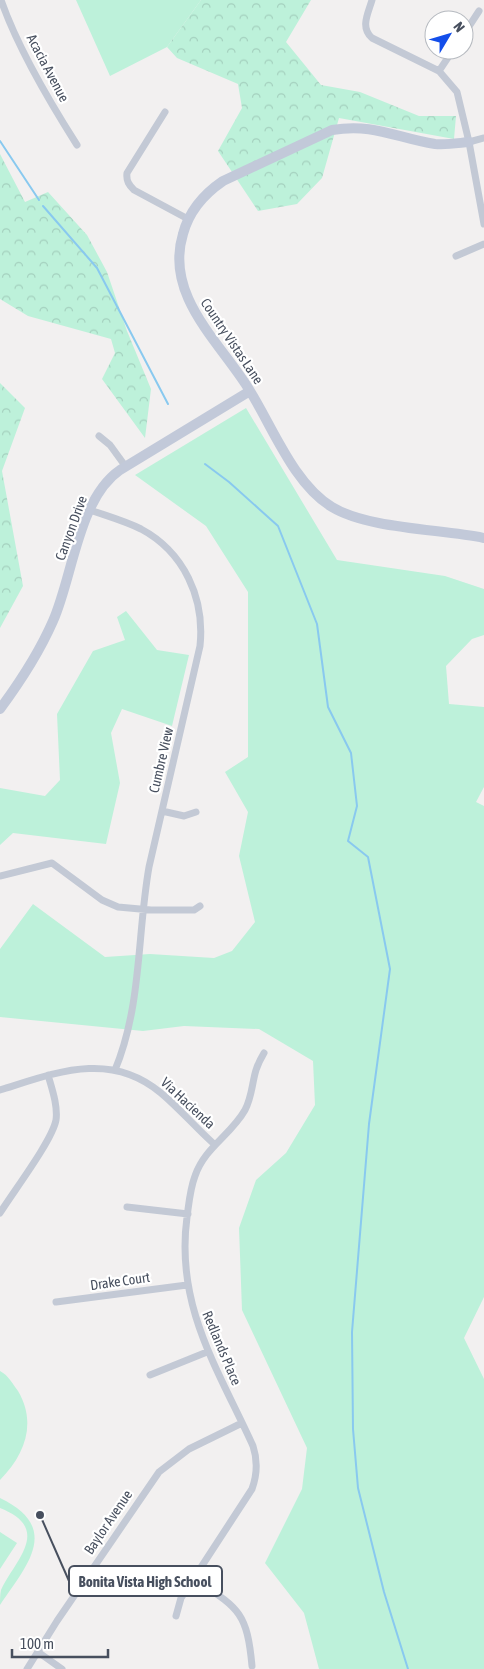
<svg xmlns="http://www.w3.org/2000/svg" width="484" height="1669" font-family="'Asap Condensed',sans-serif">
<defs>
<pattern id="forest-crowns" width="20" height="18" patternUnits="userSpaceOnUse" patternTransform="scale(1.25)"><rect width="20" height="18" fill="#bdf1da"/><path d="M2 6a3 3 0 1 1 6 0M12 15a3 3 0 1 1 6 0" fill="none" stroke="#a4d0be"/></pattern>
</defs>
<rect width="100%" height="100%" fill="#f2f0f0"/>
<!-- grass -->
<path fill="#bdf1da" d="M 76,0 L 201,0 L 167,47 L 110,76 Z
M 246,408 L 337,560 L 445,576 L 484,589 L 484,635 L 472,639 L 446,666 L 449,704 L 484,707 L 484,787 L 476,802 L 484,806 L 484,1297 L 464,1338 L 484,1379 L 484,1669 L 319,1669 L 304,1613 L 265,1563 L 302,1489 L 307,1448 L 242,1310 L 239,1228 L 256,1180 L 286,1153 L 315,1105 L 313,1061 L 259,1029 L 184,1026 L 143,1031 L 0,1017 L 0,949 L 33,904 L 105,957 L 150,954 L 214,958 L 232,951 L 255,922 L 239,856 L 248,812 L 225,772 L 248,757 L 248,592 L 206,526 L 135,475 Z
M 126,611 L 157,650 L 189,655 L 172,726 L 122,709 L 111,733 L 120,783 L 106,844 L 13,833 L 0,845 L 0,788 L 45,796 L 60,780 L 57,714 L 93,651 L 125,640 L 117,617 Z
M 0,1371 C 9,1376 12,1383 18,1391 C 37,1423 25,1455 0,1480 Z
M 0,1498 C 62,1528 27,1565 0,1605 C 0,1600 0,1594 1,1590 C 15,1560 53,1529 0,1508 Z
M 0,1532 L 17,1543 L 0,1569 Z"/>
<!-- forest -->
<path fill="url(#forest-crowns)" d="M 201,0 L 311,0 L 286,42 L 321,85 L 360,92 L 419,116 L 456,116 L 454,139 L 339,118 L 322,178 L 297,204 L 258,211 L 218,151 L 242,108 L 238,84 L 177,58 L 167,47 Z
M 0,154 L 25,202 L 48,192 L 87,235 L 107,272 L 127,331 L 151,389 L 145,438 L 102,379 L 115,353 L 111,339 L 28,316 L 0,299 Z
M 0,383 L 25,408 L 2,471 L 23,586 L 0,628 Z"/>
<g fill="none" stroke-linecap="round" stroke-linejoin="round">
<!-- stream -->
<path stroke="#89c9ef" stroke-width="2" d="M 0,141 L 39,200
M 43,206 L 97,268 L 168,404
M 205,464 L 229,482 L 278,526 L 317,624 L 328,707 L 351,753 L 357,806 L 348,841 L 368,857 L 390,969 L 369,1124 L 352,1332 L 353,1429 L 358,1488 L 384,1592 L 408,1669"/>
<!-- street -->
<path stroke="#c3c9d5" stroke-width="7" d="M 1,0 C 18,49 49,101 77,145
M 372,0 C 368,14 360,27 372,38 L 439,71 L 457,92 L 469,142 L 484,224
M 464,34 L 479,11
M 439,71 L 453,50
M 165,112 L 127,173 C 126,181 129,185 134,190 L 188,219
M 469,142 L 484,138
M 456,256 L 484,244
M 99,436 L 110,445 L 126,467
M 90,510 C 107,516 125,521 141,529 C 184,552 205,598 200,646 L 149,867 C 137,935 142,1005 115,1070
M 162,811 L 184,816 L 196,812
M 0,876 L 52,863 L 102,900 L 118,907 L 151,910 L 194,910 L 200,906
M 0,1090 C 55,1073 110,1050 161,1093 C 180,1109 196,1128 214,1144
M 127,1207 L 188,1214
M 0,1213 C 13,1192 52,1141 56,1120 C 58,1106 52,1089 48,1075
M 56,1302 L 187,1285
M 150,1375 L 207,1352
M 194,1579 C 238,1608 247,1611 252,1666
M 176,1616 L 181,1598 L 252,1489 C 257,1475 258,1461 253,1446 C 218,1369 175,1306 187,1217 C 189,1203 190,1189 195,1176 C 205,1147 231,1135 245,1110 C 252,1097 252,1083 256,1070 C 258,1064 261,1058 264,1053
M 38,1652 L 62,1669
M 27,1669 L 57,1621 L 159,1472 L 189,1449 L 242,1423"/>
<!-- secondary -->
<path stroke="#c2c9d9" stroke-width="10" d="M 469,142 C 458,143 447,145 435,144 C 396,138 374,123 332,130 L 223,181 C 204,194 189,211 183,234 C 164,296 221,343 250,391 C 273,428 294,484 332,507 C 368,529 441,529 484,538
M 0,709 C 20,682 39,653 53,621 C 73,576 78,499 120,470 L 250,391"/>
</g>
<g text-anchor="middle" stroke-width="4.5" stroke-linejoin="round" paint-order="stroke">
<!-- street labels -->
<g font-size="14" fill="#474f5e" stroke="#fff">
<text transform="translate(48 68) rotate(62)" y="5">Acacia Avenue</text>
<text transform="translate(232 341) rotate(56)" y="5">Country Vistas Lane</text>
<text transform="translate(71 528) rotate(-70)" y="5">Canyon Drive</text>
<text transform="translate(161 760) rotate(-77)" y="5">Cumbre View</text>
<text transform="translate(188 1103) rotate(43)" y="5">Via Hacienda</text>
<text transform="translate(120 1281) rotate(-8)" y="5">Drake Court</text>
<text transform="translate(222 1348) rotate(67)" y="5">Redlands Place</text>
<text transform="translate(108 1522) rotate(-56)" y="5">Baylor Avenue</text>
</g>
</g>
<!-- callouts -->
<path fill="none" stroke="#474f5e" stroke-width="2" d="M40 1515L69 1581"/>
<circle fill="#474f5e" stroke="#fff" stroke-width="2" cx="40" cy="1515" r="5"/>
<rect fill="#fff" stroke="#474f5e" stroke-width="2" x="69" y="1566" width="153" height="30" rx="5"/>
<g font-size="15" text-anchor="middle" font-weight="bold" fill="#474f5e">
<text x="145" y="1587">Bonita Vista High School</text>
</g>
<!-- north arrow -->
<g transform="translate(449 35) rotate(52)"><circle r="24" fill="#ffffff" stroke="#b5b9bf"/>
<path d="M0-4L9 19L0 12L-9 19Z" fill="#134eea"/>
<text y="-8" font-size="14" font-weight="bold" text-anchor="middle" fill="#474f5e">N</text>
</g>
<!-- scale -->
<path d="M12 1649v8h96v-8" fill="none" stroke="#474f5e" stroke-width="2.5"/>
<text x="20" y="1649" font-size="15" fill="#474f5e" stroke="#ffffff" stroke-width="4" paint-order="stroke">100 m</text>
</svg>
